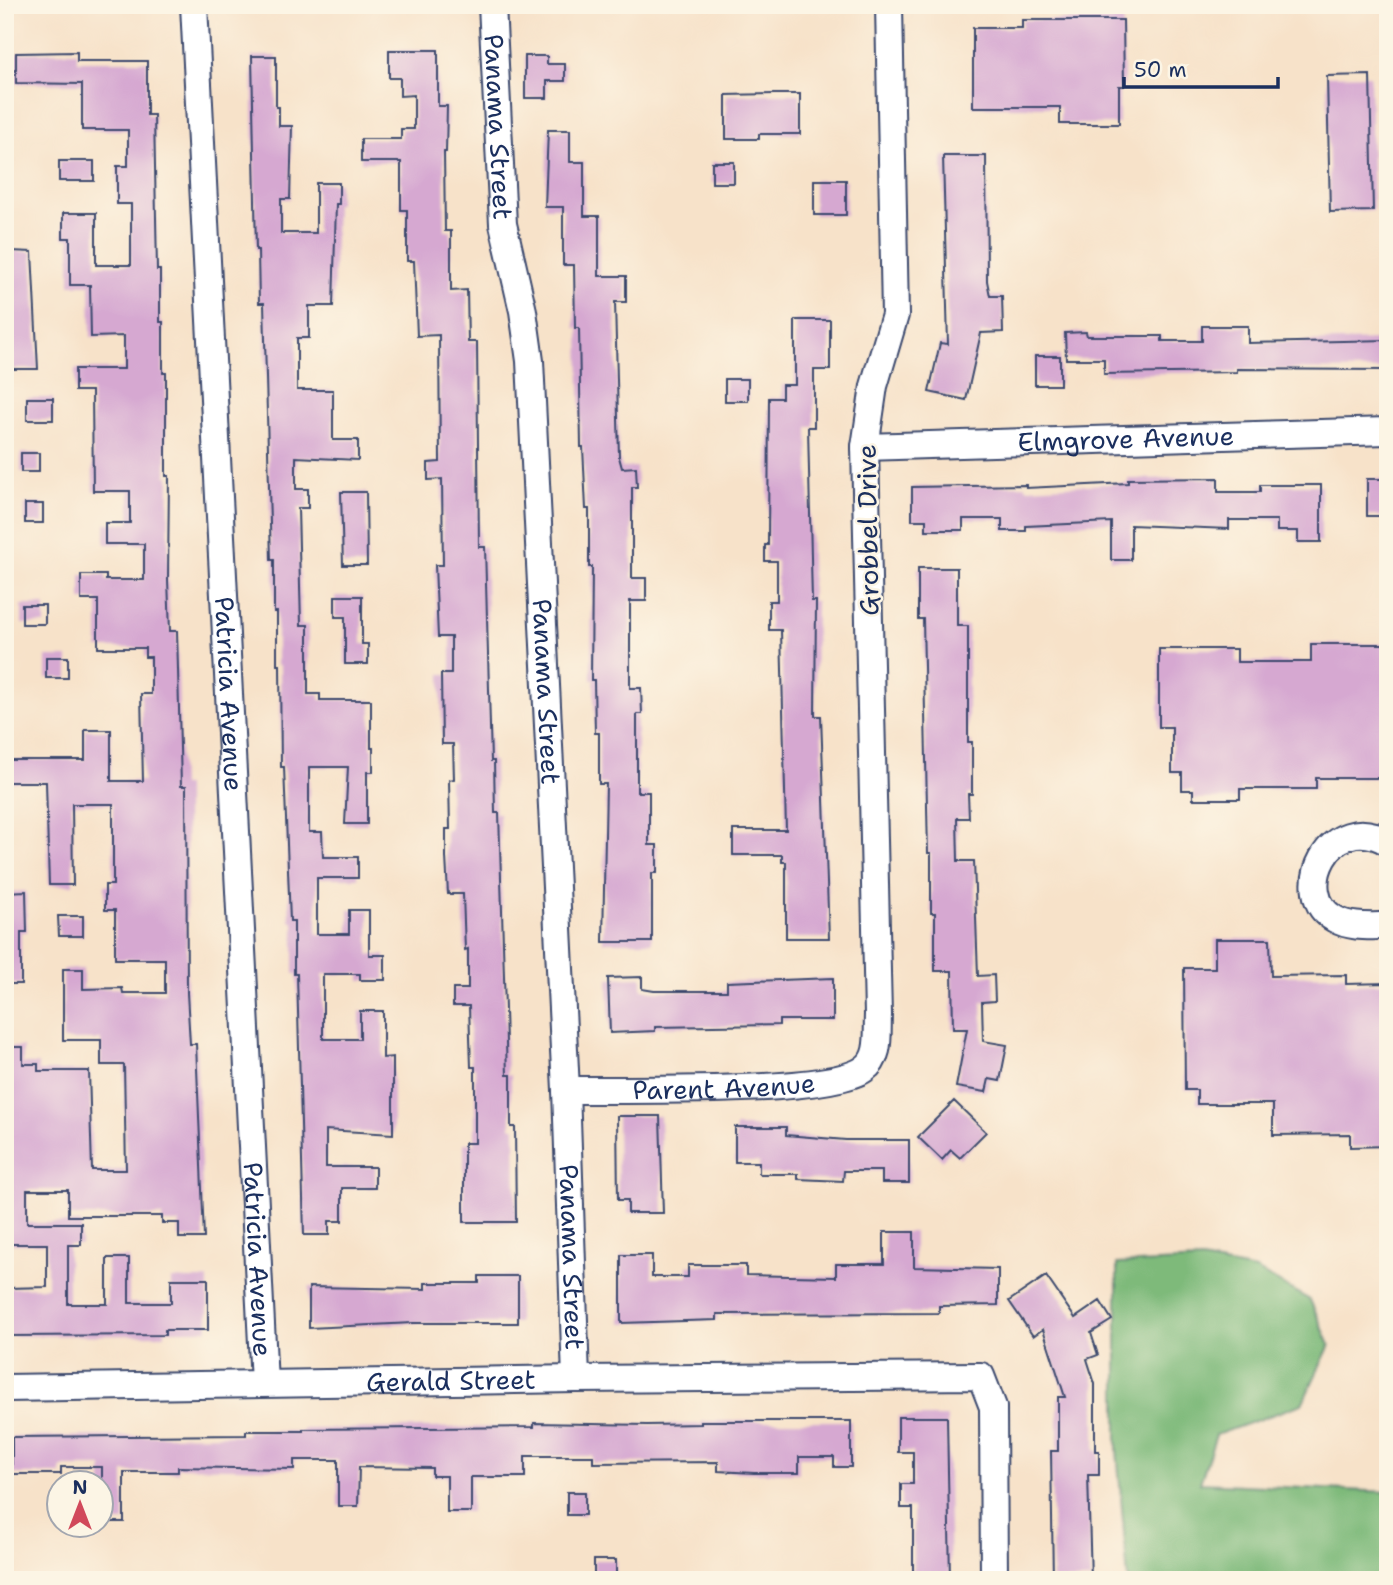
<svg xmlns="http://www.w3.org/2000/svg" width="1393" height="1585" font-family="'Shantell Sans',sans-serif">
<rect width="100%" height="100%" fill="#fcf5e5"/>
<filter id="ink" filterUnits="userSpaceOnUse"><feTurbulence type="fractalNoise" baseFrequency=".0143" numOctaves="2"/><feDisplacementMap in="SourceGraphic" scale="14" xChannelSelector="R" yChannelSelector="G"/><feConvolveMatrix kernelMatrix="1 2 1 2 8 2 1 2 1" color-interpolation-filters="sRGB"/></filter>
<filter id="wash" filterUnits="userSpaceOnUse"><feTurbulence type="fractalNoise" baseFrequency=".00686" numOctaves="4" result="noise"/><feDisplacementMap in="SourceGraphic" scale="28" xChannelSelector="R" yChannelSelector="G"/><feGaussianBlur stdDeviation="1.57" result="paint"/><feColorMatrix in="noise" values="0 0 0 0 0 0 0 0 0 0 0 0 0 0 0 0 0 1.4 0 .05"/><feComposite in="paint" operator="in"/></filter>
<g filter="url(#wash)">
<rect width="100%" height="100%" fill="#f7e2c9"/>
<!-- forest -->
<path fill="#7eba7a" stroke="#4c746c" stroke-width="2" d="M 1202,1260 L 1256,1270 L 1310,1300 L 1330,1345 L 1302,1404 L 1216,1435 L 1200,1483 L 1388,1492 L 1388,1580 L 1128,1580 L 1117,1450 L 1117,1264 Z"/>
<g id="blocks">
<!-- building -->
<path fill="#d6a8d1" d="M 1022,20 L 1123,20 L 1124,86 L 1119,86 L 1119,124 L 1060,124 L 1060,107 L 973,107 L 973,28 L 1022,28 Z
M 389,50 L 438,50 L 438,106 L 447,106 L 446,152 L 444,152 L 445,231 L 451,231 L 451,291 L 467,290 L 468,342 L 477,342 L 479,547 L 485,547 L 491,761 L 494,761 L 495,813 L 499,813 L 507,1075 L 511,1075 L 511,1127 L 515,1127 L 516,1222 L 464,1222 L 464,1143 L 475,1143 L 475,1067 L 471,1067 L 469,1006 L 453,1006 L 453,989 L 468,989 L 468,949 L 465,950 L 463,894 L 448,894 L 446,857 L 446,829 L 450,829 L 449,780 L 454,779 L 453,744 L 442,744 L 441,674 L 451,674 L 451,637 L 438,637 L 435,565 L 443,565 L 442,479 L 428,480 L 428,463 L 440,462 L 439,335 L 417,336 L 414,261 L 407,261 L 407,210 L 401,210 L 401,162 L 361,162 L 361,139 L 401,139 L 401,129 L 414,129 L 414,95 L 400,96 L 400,78 L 389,78 Z
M 77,52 L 77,61 L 147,61 L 147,115 L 154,115 L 157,270 L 160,270 L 160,322 L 163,322 L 163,373 L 166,373 L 166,476 L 169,476 L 168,580 L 170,631 L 177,631 L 181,786 L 186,786 L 187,993 L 190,1044 L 196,1044 L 204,1238 L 179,1238 L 179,1223 L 162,1223 L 162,1216 L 68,1216 L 68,1190 L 27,1190 L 27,1223 L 81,1223 L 81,1245 L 68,1245 L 68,1304 L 107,1304 L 107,1258 L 129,1258 L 129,1303 L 171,1303 L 171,1279 L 208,1279 L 208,1330 L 165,1330 L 165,1335 L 9,1336 L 8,1288 L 47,1287 L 47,1244 L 5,1244 L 5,1047 L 23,1047 L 23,1064 L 38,1064 L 38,1071 L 89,1071 L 92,1170 L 126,1170 L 124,1065 L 101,1065 L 101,1040 L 63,1040 L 63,969 L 83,969 L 83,989 L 122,988 L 123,993 L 165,993 L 165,959 L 115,959 L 115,910 L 105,910 L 105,885 L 113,885 L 113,804 L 72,804 L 73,885 L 49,885 L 46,782 L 5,782 L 5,760 L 85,760 L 85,730 L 111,730 L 111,781 L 143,781 L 141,694 L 151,694 L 151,657 L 145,657 L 145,648 L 98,648 L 98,600 L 81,600 L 81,575 L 106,575 L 106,580 L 144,580 L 144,544 L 105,544 L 105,523 L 130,523 L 130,491 L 93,491 L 92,391 L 75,391 L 75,369 L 124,369 L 124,336 L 91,337 L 90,285 L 70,285 L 70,238 L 63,238 L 63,213 L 96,213 L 96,265 L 131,265 L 131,204 L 117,204 L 117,166 L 128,166 L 128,130 L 82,130 L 82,84 L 16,83 L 16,53 Z
M 252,56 L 276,56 L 276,107 L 279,107 L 279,126 L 292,126 L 290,199 L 281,199 L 281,233 L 316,233 L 316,183 L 339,183 L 339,204 L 336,204 L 333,306 L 309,306 L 309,338 L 297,338 L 297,390 L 333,390 L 333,440 L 358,440 L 358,460 L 296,457 L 296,489 L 308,489 L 308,508 L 298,508 L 301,625 L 308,625 L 308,694 L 320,694 L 320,700 L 371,700 L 371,748 L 373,748 L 373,772 L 367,772 L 367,824 L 345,824 L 348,767 L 309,767 L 309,832 L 322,832 L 323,857 L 358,857 L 358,878 L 317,878 L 317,934 L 349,934 L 349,910 L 369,910 L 369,955 L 385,955 L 385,980 L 360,980 L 360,974 L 323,974 L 323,1039 L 360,1039 L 360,1011 L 383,1011 L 383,1058 L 393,1057 L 393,1134 L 326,1130 L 326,1167 L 375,1167 L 375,1188 L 342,1188 L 342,1221 L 329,1221 L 329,1235 L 304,1235 L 297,974 L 294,974 L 294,921 L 290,921 L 284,767 L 281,767 L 280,665 L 277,665 L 277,612 L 274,612 L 274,560 L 271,560 L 264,303 L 259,303 L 258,250 L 256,250 Z
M 525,56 L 547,56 L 547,64 L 565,64 L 565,81 L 547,81 L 547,98 L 525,98 Z
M 1370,75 L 1373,211 L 1330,212 L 1327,76 Z
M 774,94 L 800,94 L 800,134 L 759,134 L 759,139 L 726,139 L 726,95 Z
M 548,130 L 570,130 L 570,162 L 584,162 L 584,216 L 599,216 L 599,276 L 626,276 L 626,302 L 615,302 L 619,457 L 622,468 L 636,467 L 637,487 L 632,487 L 632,578 L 646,578 L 646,601 L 630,601 L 630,688 L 641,688 L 642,714 L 637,714 L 637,792 L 649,792 L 649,845 L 657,845 L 657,873 L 652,873 L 652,942 L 603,942 L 606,784 L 599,784 L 599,733 L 595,733 L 594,680 L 591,680 L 592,567 L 589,567 L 589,509 L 586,509 L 583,447 L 581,447 L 579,328 L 575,328 L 574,265 L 563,265 L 563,207 L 545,207 Z
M 943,156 L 986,156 L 987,281 L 990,296 L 1002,296 L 1003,332 L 981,333 L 966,400 L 929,392 L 940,343 L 948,344 Z
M 59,161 L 94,161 L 94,181 L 59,181 Z
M 712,162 L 734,162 L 734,183 L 712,183 Z
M 814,180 L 846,180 L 846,215 L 814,215 Z
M 11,251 L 32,252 L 38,369 L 12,369 Z
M 795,320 L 830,320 L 830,370 L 814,370 L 814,427 L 808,427 L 812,601 L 816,601 L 815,716 L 821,716 L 829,938 L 786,938 L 786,862 L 782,862 L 782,855 L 733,855 L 733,830 L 786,830 L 781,630 L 769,630 L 769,601 L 777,601 L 777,561 L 765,561 L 765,545 L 768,545 L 769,398 L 782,398 L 782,385 L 795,385 Z
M 1202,326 L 1248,326 L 1248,343 L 1388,340 L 1388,370 L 1237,369 L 1237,372 L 1104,374 L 1104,359 L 1066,359 L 1065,333 L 1086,332 L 1087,336 L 1162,336 L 1162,341 L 1202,341 Z
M 1035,356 L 1060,356 L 1060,385 L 1035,385 Z
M 725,379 L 748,379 L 748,401 L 725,401 Z
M 27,398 L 53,398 L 53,420 L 27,420 Z
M 21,453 L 39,453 L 39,472 L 21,472 Z
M 1218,478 L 1218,492 L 1260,492 L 1260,485 L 1321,485 L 1321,542 L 1298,542 L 1298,531 L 1277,531 L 1277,520 L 1229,520 L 1229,529 L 1131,525 L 1131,560 L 1111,560 L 1111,522 L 1026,526 L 1026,531 L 1002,531 L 1002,519 L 963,519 L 963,530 L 926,530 L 926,520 L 912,520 L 912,487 L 1026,485 L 1026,488 L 1128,483 L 1128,479 Z
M 1367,479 L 1388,479 L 1388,516 L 1367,516 Z
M 341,492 L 366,492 L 367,565 L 343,565 Z
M 25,504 L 43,504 L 43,523 L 25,523 Z
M 918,568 L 957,568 L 957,626 L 968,626 L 968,742 L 972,742 L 972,794 L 968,794 L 969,818 L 957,818 L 958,861 L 974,861 L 978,976 L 994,975 L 995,1001 L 982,1002 L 983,1041 L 1007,1045 L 1000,1081 L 989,1079 L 986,1092 L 956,1087 L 967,1029 L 953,1029 L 952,971 L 935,971 L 935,913 L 931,913 L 931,853 L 928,853 L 923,619 L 918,619 Z
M 335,596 L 362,596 L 362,644 L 368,644 L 368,664 L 345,664 L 345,617 L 335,617 Z
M 22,605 L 45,605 L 45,624 L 22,624 Z
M 1311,644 L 1388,644 L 1388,778 L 1316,778 L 1316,789 L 1240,789 L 1240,799 L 1193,799 L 1193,790 L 1182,790 L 1182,773 L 1172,773 L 1172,727 L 1159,727 L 1159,649 L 1237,649 L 1237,662 L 1311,662 Z
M 46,657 L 68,657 L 68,678 L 46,678 Z
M 26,891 L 27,932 L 21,932 L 21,984 L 5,984 L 5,892 Z
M 58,916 L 83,916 L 83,936 L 59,936 Z
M 1215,939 L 1270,939 L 1271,976 L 1346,975 L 1346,984 L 1388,983 L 1388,1146 L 1350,1147 L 1350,1134 L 1273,1135 L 1273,1104 L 1197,1104 L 1197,1090 L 1185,1090 L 1184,968 L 1215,968 Z
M 642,977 L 642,989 L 654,991 L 727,991 L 727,982 L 833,978 L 833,1020 L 779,1020 L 779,1025 L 655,1027 L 655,1031 L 610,1033 L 608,978 Z
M 954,1101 L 986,1132 L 960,1158 L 951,1150 L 942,1160 L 918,1137 Z
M 617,1116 L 660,1116 L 663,1213 L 628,1213 L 628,1200 L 618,1200 Z
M 735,1127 L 786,1127 L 786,1135 L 846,1140 L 909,1140 L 909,1183 L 882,1183 L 882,1171 L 844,1171 L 843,1181 L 798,1179 L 798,1174 L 759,1174 L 759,1162 L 735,1162 Z
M 884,1232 L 914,1232 L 914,1267 L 998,1269 L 998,1305 L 939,1306 L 939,1313 L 717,1314 L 717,1320 L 621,1323 L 621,1255 L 652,1255 L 652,1277 L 688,1277 L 688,1265 L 746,1265 L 746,1275 L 836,1277 L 836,1264 L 884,1264 Z
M 479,1276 L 518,1276 L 518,1323 L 413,1323 L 309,1328 L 309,1287 L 425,1289 L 425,1283 L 479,1283 Z
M 1046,1276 L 1075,1318 L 1100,1301 L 1112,1320 L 1091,1333 L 1098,1355 L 1087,1359 L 1095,1384 L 1095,1451 L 1099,1451 L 1099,1475 L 1088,1475 L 1091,1580 L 1053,1580 L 1051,1451 L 1058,1451 L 1058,1397 L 1065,1397 L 1043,1329 L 1033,1336 L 1009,1301 Z
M 898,1417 L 947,1417 L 950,1580 L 913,1580 L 913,1508 L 901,1508 L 901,1484 L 913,1484 L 913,1452 L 898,1452 Z
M 701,1421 L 851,1421 L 851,1467 L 834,1467 L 834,1457 L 799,1457 L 799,1473 L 754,1473 L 718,1471 L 718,1462 L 593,1463 L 593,1456 L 525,1456 L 525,1477 L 471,1477 L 471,1512 L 447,1512 L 447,1476 L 432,1476 L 432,1468 L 359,1467 L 358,1506 L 338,1506 L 338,1460 L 294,1460 L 294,1469 L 178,1467 L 178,1472 L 124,1472 L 124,1522 L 102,1522 L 102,1467 L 61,1467 L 61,1474 L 12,1474 L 12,1437 L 246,1435 L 246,1431 L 303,1431 L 303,1429 L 534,1427 L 534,1423 L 647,1425 L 701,1424 Z
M 567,1492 L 585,1492 L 585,1515 L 567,1515 Z
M 594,1560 L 616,1560 L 616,1580 L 594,1580 Z"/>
</g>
</g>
<g filter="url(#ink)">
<use href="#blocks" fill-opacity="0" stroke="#3c4a6e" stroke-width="2"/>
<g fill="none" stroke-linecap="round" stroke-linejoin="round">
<!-- minor casing -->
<g stroke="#3c4a6e" stroke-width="30">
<g id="minor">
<path id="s1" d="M 194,5 L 264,1383"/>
<path id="s2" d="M 492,5 L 503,224 L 523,311 L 530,361 L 566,1090 L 576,1379"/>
<path id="s3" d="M 865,447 L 1388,431"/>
<path d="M 1388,842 C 1329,807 1290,895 1335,919 C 1350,928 1370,926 1388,926"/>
<path id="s4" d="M 566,1090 C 619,1089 829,1095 864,1069 C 881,1058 877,1033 878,1015 L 865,447 L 874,386 L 895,315 L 889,5"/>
<path id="s5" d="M 5,1388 L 576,1379 L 981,1376 L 993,1407 L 994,1580"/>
</g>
</g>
<!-- minor -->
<use href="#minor" stroke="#fff" stroke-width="26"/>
</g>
</g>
<g text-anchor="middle" stroke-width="5" stroke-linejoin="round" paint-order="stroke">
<!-- street labels -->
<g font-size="26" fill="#1b2f5e" stroke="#fcf5e5">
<text dy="9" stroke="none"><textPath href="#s2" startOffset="122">Panama Street</textPath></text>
<text dy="9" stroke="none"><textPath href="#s3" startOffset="261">Elmgrove Avenue</textPath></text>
<text transform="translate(868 530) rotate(-91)" y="9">Grobbel Drive</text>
<text dy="9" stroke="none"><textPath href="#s2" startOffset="690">Panama Street</textPath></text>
<text dy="9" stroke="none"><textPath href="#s1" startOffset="690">Patricia Avenue</textPath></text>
<text dy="9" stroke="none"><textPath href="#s4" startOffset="158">Parent Avenue</textPath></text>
<text dy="9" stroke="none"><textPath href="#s2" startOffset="1256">Panama Street</textPath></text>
<text dy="9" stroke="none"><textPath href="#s1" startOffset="1256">Patricia Avenue</textPath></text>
<text dy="9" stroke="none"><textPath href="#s5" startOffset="446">Gerald Street</textPath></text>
</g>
</g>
<!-- margin -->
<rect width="1393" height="1585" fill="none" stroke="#fcf5e5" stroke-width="28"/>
<!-- north arrow -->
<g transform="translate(80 1504)"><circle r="33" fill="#fcf5e5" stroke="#a2a6af" stroke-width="2"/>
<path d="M0-5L12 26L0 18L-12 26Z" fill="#d1495b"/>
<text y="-10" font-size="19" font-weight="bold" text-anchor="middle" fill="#1b2f5e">N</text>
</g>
<!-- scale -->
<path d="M1124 77v10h154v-10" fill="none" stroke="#1b2f5e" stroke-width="3.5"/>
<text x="1134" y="77" font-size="21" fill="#1b2f5e" stroke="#fcf5e5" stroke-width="5" paint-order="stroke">50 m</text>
</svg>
